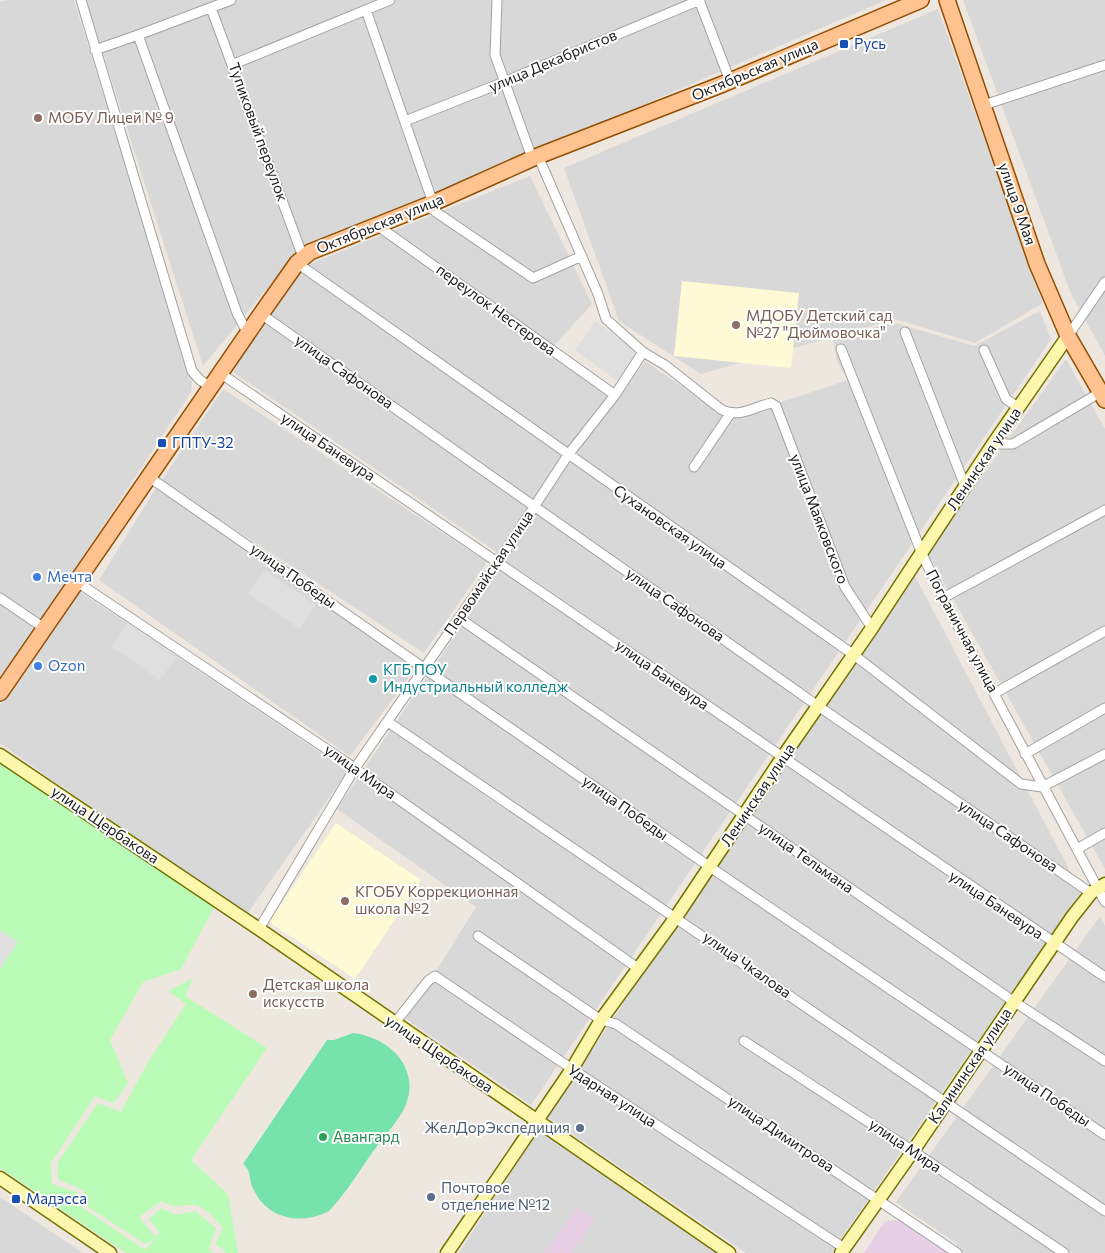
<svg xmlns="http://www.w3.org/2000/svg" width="1105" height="1253" font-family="Commissioner,sans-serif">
<rect width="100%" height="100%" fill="#ede7df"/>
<!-- residential -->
<path fill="#d9d8d8" d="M 7,0 L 74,0 L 192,381 L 191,392 L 0,683 L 0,2 Z
M 86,0 L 886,0 L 295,255 L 203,366 Z
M 963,0 L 1105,0 L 1105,356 L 1071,294 Z
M 938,9 L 1043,303 L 975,343 L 895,319 L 843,334 L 895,323 L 974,346 L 1040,311 L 1051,339 L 531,1105 L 406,1019 L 476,907 L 337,809 L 507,559 L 233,372 L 297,269 L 530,176 L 592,304 L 552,348 L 618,398 L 645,361 L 729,419 L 848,380 L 837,362 L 833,337 L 701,374 L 619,321 L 564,168 Z
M 1066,359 L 1105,429 L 1105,869 L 927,553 Z
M 223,389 L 487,562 L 424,653 L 161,481 Z
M 156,488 L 417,667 L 350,756 L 99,580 Z
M 913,572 L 1081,892 L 831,1253 L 746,1253 L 547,1117 Z
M 79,591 L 348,771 L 245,917 L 0,743 L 0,705 Z
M 1100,916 L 1105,926 L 1105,1253 L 951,1253 L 957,1244 L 896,1202 Z
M 546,1131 L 723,1253 L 459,1253 L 533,1138 L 539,1133 Z
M 0,1197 L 83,1253 L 0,1253 Z"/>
<!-- industrial -->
<path fill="#e7d0e6" d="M 578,1207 L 595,1219 L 571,1253 L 544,1253 Z
M 902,1220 L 950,1253 L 864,1253 L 885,1221 Z"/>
<!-- education -->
<path fill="#fffad6" d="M 682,281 L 799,293 L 791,368 L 674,356 Z
M 336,823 L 421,880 L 355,979 L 269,922 Z"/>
<!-- park -->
<path fill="#bafcb7" d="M 0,756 L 216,904 L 181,969 L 143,982 L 110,1040 L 128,1083 L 114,1103 L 95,1096 L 51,1163 L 52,1184 L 78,1193 L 73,1201 L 145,1250 L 156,1238 L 145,1244 L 79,1201 L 85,1191 L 58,1179 L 58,1162 L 98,1103 L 121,1112 L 148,1062 L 186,1004 L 168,991 L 193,978 L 185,996 L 267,1048 L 191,1160 L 228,1194 L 238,1253 L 226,1253 L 223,1249 L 215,1245 L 223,1228 C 215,1219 204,1204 191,1205 C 176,1205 176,1209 161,1201 L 139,1217 L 156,1237 L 160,1233 L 149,1219 L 161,1208 L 177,1215 L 195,1211 L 216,1228 L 209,1249 L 213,1253 L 126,1253 L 0,1168 Z"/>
<!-- pitch -->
<path fill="#77e3ac" d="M 353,1033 C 390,1037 423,1070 404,1109 C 397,1122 386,1134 377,1146 C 361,1168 347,1192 329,1211 C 301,1226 266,1219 253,1188 C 248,1178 252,1171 243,1164 L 327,1040 L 334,1040 Z"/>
<!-- parking -->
<path fill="#dfdfdf" d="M 595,321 L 640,352 L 619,382 L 575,350 Z
M 264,570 L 316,605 L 300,629 L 248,594 Z
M 127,624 L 176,658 L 160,680 L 112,647 Z
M 0,930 L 18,942 L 0,969 Z"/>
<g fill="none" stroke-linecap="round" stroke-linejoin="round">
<!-- street casing -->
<g stroke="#a2a2a2" stroke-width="11">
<path id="street" d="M 81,0 L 192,371 L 200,380 L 211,387
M 231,0 L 138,35 L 237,313 L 248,334
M 497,0 L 495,55 L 532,158
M 699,0 L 730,81
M 211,8 L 303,257
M 366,10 L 433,203
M 95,50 L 138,35
M 234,64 L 390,0
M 984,105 L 1105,65
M 405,121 L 504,82 L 700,0
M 538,156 L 598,294 L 606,319 L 643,352 L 665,365 L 722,410 C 740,418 754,407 771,403 L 776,406 L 845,587 L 872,628
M 427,206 L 533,278 L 582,256
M 378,226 L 615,395
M 297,263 L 854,655 L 1021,784 L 1042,787 L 1105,754
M 261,314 L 818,706 L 1091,893
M 905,332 L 965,486
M 1068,336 L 1105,282
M 841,349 L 922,554 L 943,598 L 1105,902
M 984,350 L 1006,399 L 1019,408
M 220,373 L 1105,977
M 993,444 L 1013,444 L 1101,392
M 694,467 L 730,414
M 149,477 L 710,867 L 1105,1135
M 77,582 L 340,758 L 639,969
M 0,598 L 44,628
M 943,598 L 1105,510
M 459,618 L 1013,1001 L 1105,1061
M 995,693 L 1105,631
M 388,722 L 1105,1211
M 1025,754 L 1105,708
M 1077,849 L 1105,833
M 259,929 L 355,768 L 498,562 L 568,455 L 615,395 L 643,352
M 478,936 L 601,1020 L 616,1024 L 957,1253
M 394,1024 L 428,981 L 435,976 L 572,1069 L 844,1248
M 744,1041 L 913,1151 L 1064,1253"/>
</g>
<!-- secondary casing -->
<g stroke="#737200" stroke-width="15">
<path id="secondary" d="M 0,755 L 259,929 L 729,1253
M 0,1178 L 110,1253
M 447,1253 L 572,1069 L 601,1020 L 676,917 L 782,758 L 872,628 L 993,444 L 1068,336
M 841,1253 L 913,1151 L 1072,917 L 1091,893 L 1105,884"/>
</g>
<!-- primary casing -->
<g stroke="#914f00" stroke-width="18">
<path id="primary" d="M 947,0 L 1037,264 L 1068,336 L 1105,400
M 0,693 L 261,314 L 297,263 L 310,252 L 433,203 L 538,156 L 723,84 L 921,0"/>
</g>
<!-- street -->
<use href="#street" stroke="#fff" stroke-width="9"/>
<!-- secondary -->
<use href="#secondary" stroke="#fdf7ad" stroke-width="12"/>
<!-- primary -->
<use href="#primary" stroke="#ffc392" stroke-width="15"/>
</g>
<!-- markers -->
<g fill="#1a4fb4" stroke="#fff" stroke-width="2">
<rect x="839" y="39" width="10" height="10" rx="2.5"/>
<rect x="157" y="438" width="10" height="10" rx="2.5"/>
<rect x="11" y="1194" width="10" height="10" rx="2.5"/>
</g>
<g fill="#8d6e63" stroke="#fff" stroke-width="2">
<circle cx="38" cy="118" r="5"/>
<circle cx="736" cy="325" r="5"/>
<circle cx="345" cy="901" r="5"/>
<circle cx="253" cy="994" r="5"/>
</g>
<g fill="#3f7fe0" stroke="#fff" stroke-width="2">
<circle cx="37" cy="577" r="5"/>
<circle cx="38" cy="666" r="5"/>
</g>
<circle fill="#0f9aa8" stroke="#fff" stroke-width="2" cx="373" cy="679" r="5"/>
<g fill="#5c6f8a" stroke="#fff" stroke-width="2">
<circle cx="580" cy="1128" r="5"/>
<circle cx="431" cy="1197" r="5"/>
</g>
<circle fill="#2e9e5b" stroke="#fff" stroke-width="2" cx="323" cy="1137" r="5"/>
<g text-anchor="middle" stroke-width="4" stroke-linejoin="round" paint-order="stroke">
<!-- transit labels -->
<g font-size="15" fill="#164399" stroke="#fff" text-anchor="start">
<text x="854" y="49">Русь</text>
<text x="172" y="448">ГПТУ-32</text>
<text x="26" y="1204">Мадэсса</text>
</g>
<!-- street labels -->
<g font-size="15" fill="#1b1b1b" stroke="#fff">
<text transform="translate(553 61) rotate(-23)" y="5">улица Декабристов</text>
<text transform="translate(755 70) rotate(-23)" y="5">Октябрьская улица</text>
<text transform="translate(258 132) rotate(70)" y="5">Тупиковый переулок</text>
<text transform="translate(1017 204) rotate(71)" y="5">улица 9 Мая</text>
<text transform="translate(380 224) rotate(-22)" y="5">Октябрьская улица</text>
<text transform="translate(496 310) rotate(36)" y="5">переулок Нестерова</text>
<text transform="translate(344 372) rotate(35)" y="5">улица Сафонова</text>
<text transform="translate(328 447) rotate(34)" y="5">улица Баневура</text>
<text transform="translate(984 459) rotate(-56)" y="5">Ленинская улица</text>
<text transform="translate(819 519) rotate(69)" y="5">улица Маяковского</text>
<text transform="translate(670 527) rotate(35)" y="5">Сухановская улица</text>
<text transform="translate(489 573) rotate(-56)" y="5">Первомайская улица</text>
<text transform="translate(293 576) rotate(35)" y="5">улица Победы</text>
<text transform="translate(675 605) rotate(35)" y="5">улица Сафонова</text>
<text transform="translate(962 631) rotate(62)" y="5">Пограничная улица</text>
<text transform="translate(662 675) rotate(35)" y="5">улица Баневура</text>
<text transform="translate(360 772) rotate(35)" y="5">улица Мира</text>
<text transform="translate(758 795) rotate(-56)" y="5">Ленинская улица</text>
<text transform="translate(625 808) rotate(35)" y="5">улица Победы</text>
<text transform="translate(105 825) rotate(34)" y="5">улица Щербакова</text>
<text transform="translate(1008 836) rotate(34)" y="5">улица Сафонова</text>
<text transform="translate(806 858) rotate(35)" y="5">улица Тельмана</text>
<text transform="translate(996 905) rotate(34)" y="5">улица Баневура</text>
<text transform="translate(747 965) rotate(35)" y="5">улица Чкалова</text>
<text transform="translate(439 1054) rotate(34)" y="5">улица Щербакова</text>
<text transform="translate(970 1066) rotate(-56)" y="5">Калининская улица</text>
<text transform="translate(1047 1095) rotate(34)" y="5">улица Победы</text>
<text transform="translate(612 1096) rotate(33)" y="5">Ударная улица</text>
<text transform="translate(781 1134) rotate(34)" y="5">улица Димитрова</text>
<text transform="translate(905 1146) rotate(34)" y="5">улица Мира</text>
</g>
<!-- education labels -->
<g font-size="15" fill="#785e54" stroke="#fff" text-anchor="start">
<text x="48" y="123">МОБУ Лицей № 9</text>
<text x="746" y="321">МДОБУ Детский сад<tspan x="746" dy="17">№27 "Дюймовочка"</tspan></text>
<text x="355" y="897">КГОБУ Коррекционная<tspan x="355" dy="17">школа №2</tspan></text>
<text x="263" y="990">Детская школа<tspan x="263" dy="17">искусств</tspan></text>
</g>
<!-- shop labels -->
<g font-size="15" fill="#366cbe" stroke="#fff" text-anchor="start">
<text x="47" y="582">Мечта</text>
<text x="48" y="671">Ozon</text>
</g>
<!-- culture labels -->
<g font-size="15" fill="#0d838f" stroke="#fff" text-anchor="start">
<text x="383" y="675">КГБ ПОУ<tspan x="383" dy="17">Индустриальный колледж</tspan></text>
</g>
<!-- service labels -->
<g font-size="15" fill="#4e5e75" stroke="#fff" text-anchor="end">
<text x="570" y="1133">ЖелДорЭкспедиция</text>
<text x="441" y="1193" text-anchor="start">Почтовое<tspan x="441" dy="17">отделение №12</tspan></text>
</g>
<!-- leisure labels -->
<g font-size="15" fill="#27864d" stroke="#fff" text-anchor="start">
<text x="333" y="1142">Авангард</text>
</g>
</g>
</svg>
